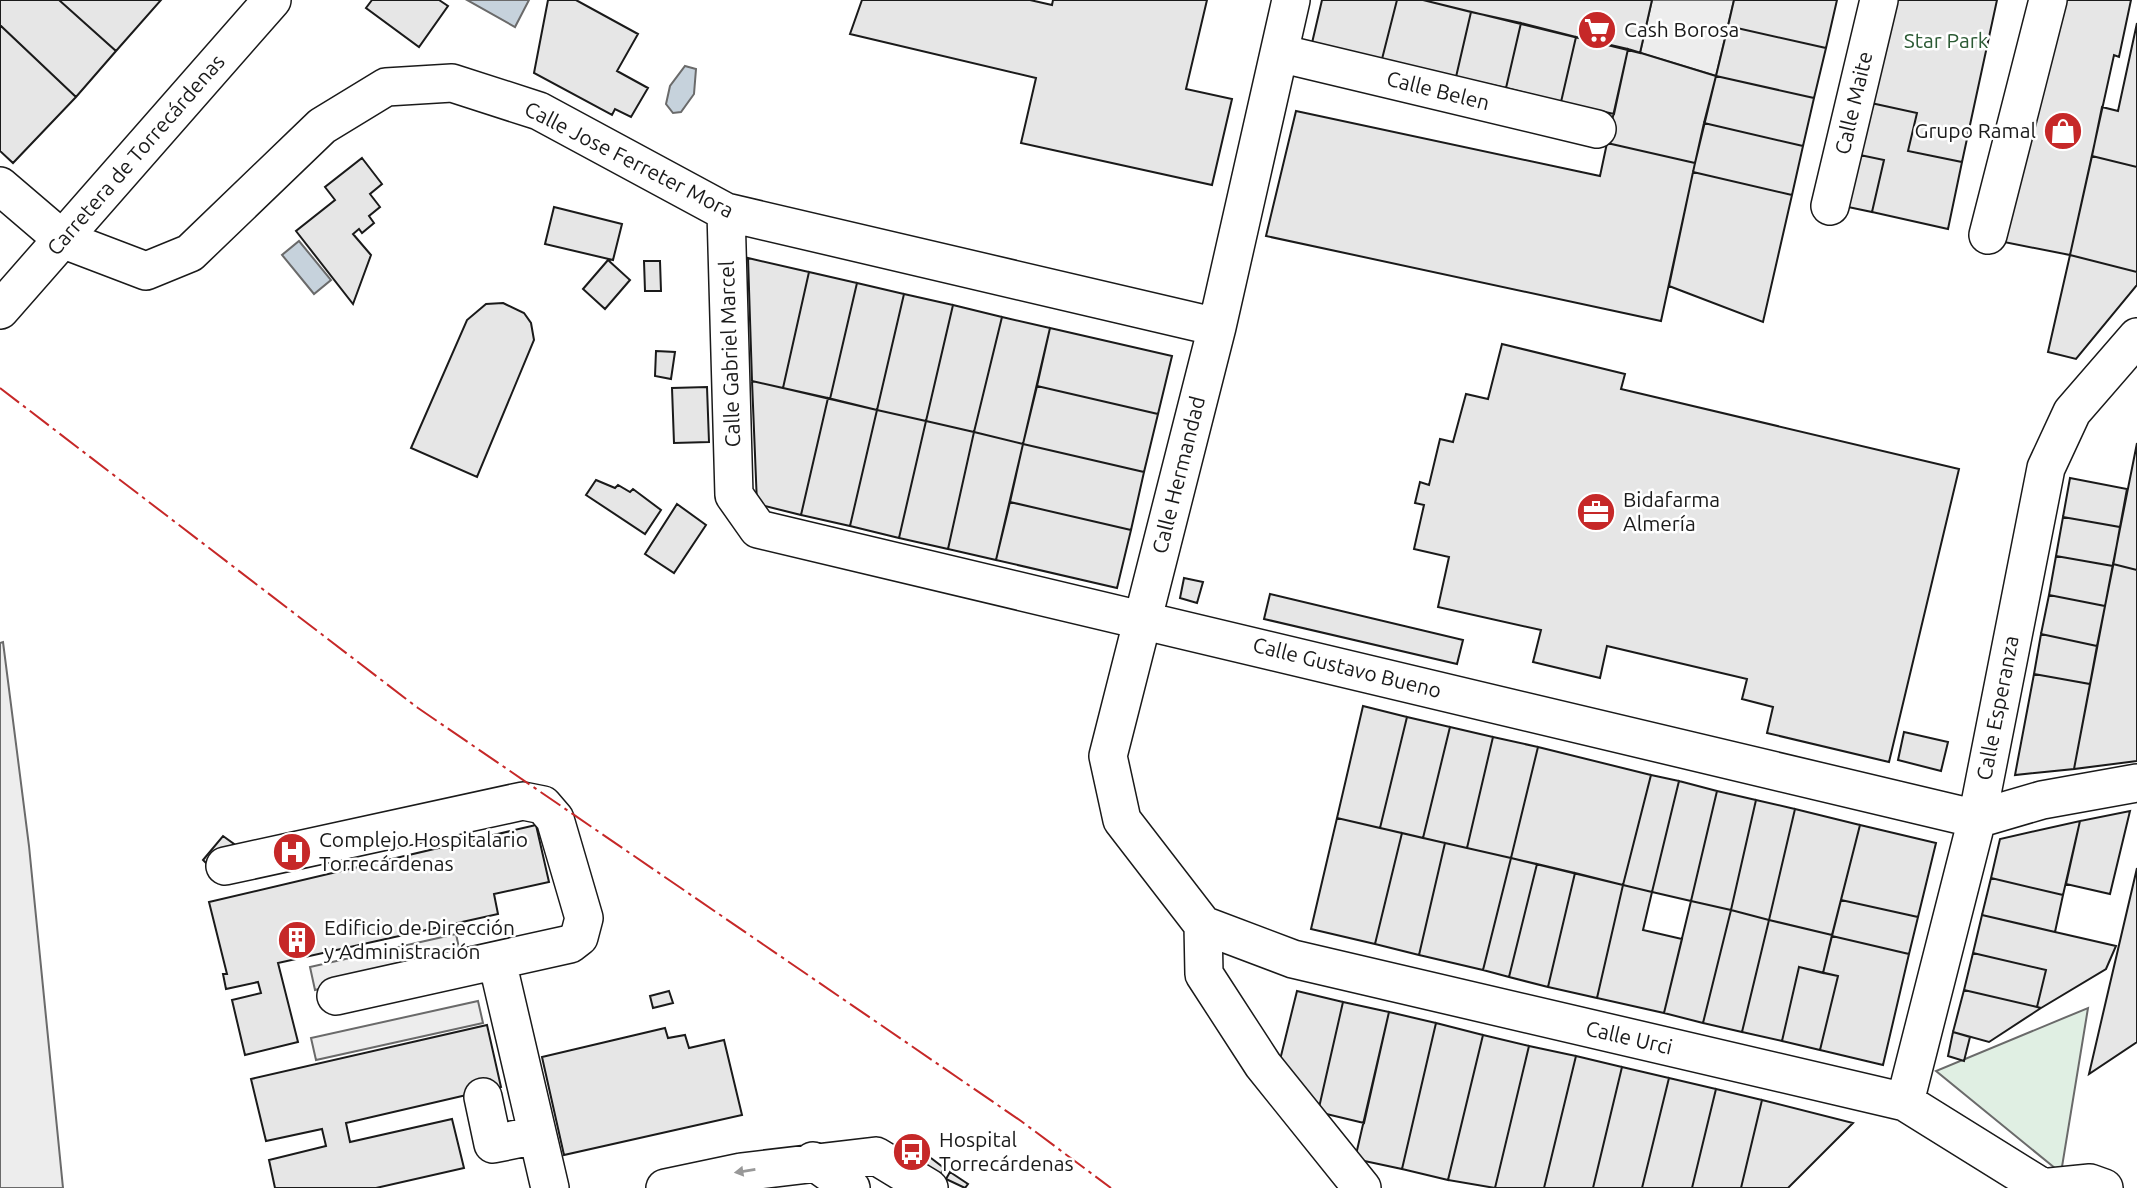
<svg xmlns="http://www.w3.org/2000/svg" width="2137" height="1188" font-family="Ubuntu,sans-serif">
<rect width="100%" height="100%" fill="#fff"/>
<!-- green -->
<path fill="#e0efe3" stroke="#6a6a6a" stroke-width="2" d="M 2088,1008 L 2061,1173 L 1936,1071 Z"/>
<!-- parking -->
<path fill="#ededed" stroke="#6a6a6a" stroke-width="2" d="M 1652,0 L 1734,0 L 1716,76 L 1640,53 Z
M 3,642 L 29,846 L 63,1188 L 0,1188 L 0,643 Z
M 456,934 L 461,957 L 315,990 L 310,967 Z
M 478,1001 L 483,1023 L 316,1060 L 311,1038 Z"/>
<!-- water -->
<path fill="#c6d2dc" stroke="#6a6a6a" stroke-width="2" d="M 467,0 L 529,0 L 515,27 Z
M 685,66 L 696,69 L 694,94 L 681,112 L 673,113 L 666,104 L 670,86 Z
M 299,241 L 331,280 L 314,294 L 282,255 Z"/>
<!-- building -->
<path fill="#e6e6e6" stroke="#1a1a1a" stroke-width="2" d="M 0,0 L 59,0 L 116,51 L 76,97 L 0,25 Z
M 59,0 L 161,0 L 116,51 Z
M 372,0 L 439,0 L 448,6 L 419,47 L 366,8 Z
M 548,0 L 576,0 L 638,34 L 617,71 L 648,88 L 631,117 L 615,109 L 612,115 L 534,73 Z
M 862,0 L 1030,0 L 1052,5 L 1053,0 L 1207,0 L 1186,89 L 1232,99 L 1212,185 L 1021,143 L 1036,78 L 850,34 Z
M 1322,0 L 1397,0 L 1382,59 L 1312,43 Z
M 1397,0 L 1423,0 L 1471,12 L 1456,77 L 1382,59 Z
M 1423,0 L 1652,0 L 1640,53 Z
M 1734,0 L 1837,0 L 1826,48 L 1728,26 Z
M 1894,0 L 1997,0 L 1962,162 L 1908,151 L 1917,113 L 1871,103 Z
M 2059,0 L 2131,0 L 2119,57 L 2114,55 L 2070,255 L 2004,242 Z
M 1471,12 L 1521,23 L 1506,88 L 1456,77 Z
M 1521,23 L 1576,37 L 1561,102 L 1506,88 Z
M 2137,23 L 2137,167 L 2092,156 L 2102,107 L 2118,111 Z
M 0,25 L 76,97 L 13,163 L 0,151 Z
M 1728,26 L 1826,48 L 1814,98 L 1716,76 Z
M 1576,37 L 1628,49 L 1614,114 L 1561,102 Z
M 1628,49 L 1716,76 L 1695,163 L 1607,143 Z
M 1716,76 L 1814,98 L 1803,146 L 1704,123 Z
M 1871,103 L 1917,113 L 1908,151 L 1962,162 L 1948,229 L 1872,212 L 1884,160 L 1860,155 Z
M 1296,111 L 1600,176 L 1607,143 L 1695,163 L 1661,321 L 1266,236 Z
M 1704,123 L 1803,146 L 1792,195 L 1693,172 Z
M 1860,155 L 1884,160 L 1872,212 L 1848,207 Z
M 2092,156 L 2137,167 L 2137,272 L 2070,255 Z
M 362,158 L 382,184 L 370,194 L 380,207 L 369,216 L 374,223 L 362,233 L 359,229 L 353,234 L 371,255 L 353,304 L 296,231 L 335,200 L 325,187 Z
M 1693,172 L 1792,195 L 1763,322 L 1669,286 Z
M 554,207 L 622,224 L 613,260 L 545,244 Z
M 2070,255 L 2137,272 L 2137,285 L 2076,359 L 2048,352 Z
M 748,258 L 809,272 L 783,388 L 752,381 Z
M 608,260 L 630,280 L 605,309 L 583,289 Z
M 644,261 L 660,261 L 661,291 L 645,291 Z
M 809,272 L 857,283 L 830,399 L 783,388 Z
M 857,283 L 904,294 L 877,410 L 830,399 Z
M 904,294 L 953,305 L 926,421 L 877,410 Z
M 503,303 L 524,313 L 531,323 L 534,340 L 477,477 L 411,448 L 467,320 L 486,304 Z
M 953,305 L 1002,317 L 974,432 L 926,421 Z
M 1002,317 L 1050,328 L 1023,444 L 974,432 Z
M 1050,328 L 1172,356 L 1158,414 L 1037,386 Z
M 1502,344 L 1625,374 L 1621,389 L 1959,469 L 1889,762 L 1767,733 L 1773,707 L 1742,699 L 1747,679 L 1607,646 L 1600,678 L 1533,662 L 1541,630 L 1438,607 L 1449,557 L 1414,549 L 1424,505 L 1415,503 L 1420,482 L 1429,485 L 1440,439 L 1453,442 L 1466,394 L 1488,399 Z
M 656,351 L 675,352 L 671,379 L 655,376 Z
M 752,381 L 828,398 L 801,515 L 757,504 Z
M 1037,386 L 1158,414 L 1144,472 L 1023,444 Z
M 707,387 L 709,442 L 674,443 L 672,388 Z
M 828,398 L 877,410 L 850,526 L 801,515 Z
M 877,410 L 926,421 L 899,538 L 850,526 Z
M 926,421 L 974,432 L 948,549 L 899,538 Z
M 974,432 L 1023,444 L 996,560 L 948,549 Z
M 2137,443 L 2137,570 L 2113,564 Z
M 1023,444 L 1144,472 L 1131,530 L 1010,502 Z
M 2070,478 L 2127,489 L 2120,527 L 2063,517 Z
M 596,480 L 615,488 L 618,485 L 630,492 L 633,489 L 661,510 L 645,534 L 586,495 Z
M 1010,502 L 1131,530 L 1117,588 L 996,560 Z
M 677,504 L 706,525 L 674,573 L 645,554 Z
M 2063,517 L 2120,527 L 2113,566 L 2056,556 Z
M 2056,556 L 2113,566 L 2105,606 L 2049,595 Z
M 2113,564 L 2137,570 L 2137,761 L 2074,769 Z
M 1184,578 L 1203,582 L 1197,603 L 1180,598 Z
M 1270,594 L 1463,640 L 1457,664 L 1264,619 Z
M 2049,595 L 2105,606 L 2097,646 L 2041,634 Z
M 2041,634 L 2097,646 L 2090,684 L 2034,674 Z
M 2034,674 L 2090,684 L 2074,769 L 2015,775 Z
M 1363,706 L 1407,717 L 1380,828 L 1337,818 Z
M 1407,717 L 1450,727 L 1423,838 L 1380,828 Z
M 1450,727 L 1493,737 L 1467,848 L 1423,838 Z
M 1904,732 L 1948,742 L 1941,771 L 1898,760 Z
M 1493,737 L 1538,747 L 1511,858 L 1467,848 Z
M 1538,747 L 1651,775 L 1623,885 L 1511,858 Z
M 1651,775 L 1679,781 L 1652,892 L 1623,885 Z
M 1679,781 L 1717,791 L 1691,901 L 1652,892 Z
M 1717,791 L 1756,800 L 1731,910 L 1691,901 Z
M 1756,800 L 1795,809 L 1769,920 L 1731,910 Z
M 1795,809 L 1860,825 L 1832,935 L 1769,920 Z
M 2130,811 L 2110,894 L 2066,884 L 2080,821 Z
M 1337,818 L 1402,833 L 1375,944 L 1311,929 Z
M 2080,821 L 2063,895 L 1991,878 L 2000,839 Z
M 536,825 L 549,882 L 494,894 L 498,914 L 278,963 L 298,1042 L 245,1055 L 232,1000 L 261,993 L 258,982 L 226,989 L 223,974 L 227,974 L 209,902 Z
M 1860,825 L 1936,843 L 1918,917 L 1841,900 Z
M 1402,833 L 1445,843 L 1419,955 L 1375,944 Z
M 223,836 L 234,844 L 212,869 L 203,860 Z
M 1445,843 L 1511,858 L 1483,970 L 1419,955 Z
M 1511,858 L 1537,864 L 1509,977 L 1483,970 Z
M 1537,864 L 1575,873 L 1548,987 L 1509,977 Z
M 2137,868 L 2137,1042 L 2089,1074 L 2105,1005 Z
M 1575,873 L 1623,885 L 1597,998 L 1548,987 Z
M 1991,878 L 2063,895 L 2055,932 L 1982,915 Z
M 1623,885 L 1652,892 L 1643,930 L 1682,939 L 1664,1013 L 1597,998 Z
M 1841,900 L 1918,917 L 1909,954 L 1832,936 Z
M 1691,901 L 1731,910 L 1703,1023 L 1664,1013 Z
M 1731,910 L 1769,920 L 1742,1032 L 1703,1023 Z
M 1982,915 L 2055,932 L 2116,946 L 2106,969 L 2041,1008 L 2037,1007 L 2046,970 L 1973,953 Z
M 1769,920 L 1832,935 L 1823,973 L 1799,967 L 1782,1041 L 1742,1032 Z
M 1832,936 L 1909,954 L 1883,1065 L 1820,1050 L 1838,976 L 1823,973 Z
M 1973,953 L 2046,970 L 2037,1007 L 1964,990 Z
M 1799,967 L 1838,976 L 1820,1050 L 1782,1041 Z
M 1964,990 L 2037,1007 L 2041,1008 L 1989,1042 L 1953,1032 Z
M 669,991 L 673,1003 L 653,1008 L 650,996 Z
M 1297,991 L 1343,1002 L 1318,1112 L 1279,1064 Z
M 1343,1002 L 1389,1012 L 1364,1123 L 1318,1112 Z
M 1389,1012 L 1436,1023 L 1402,1169 L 1355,1159 Z
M 1436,1023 L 1483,1035 L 1448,1180 L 1402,1169 Z
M 487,1025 L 501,1087 L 346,1123 L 350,1142 L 452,1119 L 464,1168 L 376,1188 L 275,1188 L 269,1160 L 326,1146 L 322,1129 L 266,1141 L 251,1079 Z
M 665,1028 L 668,1038 L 685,1035 L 689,1048 L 724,1040 L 742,1115 L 564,1155 L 542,1057 Z
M 1953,1032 L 1970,1037 L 1964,1061 L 1948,1056 Z
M 1483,1035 L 1529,1046 L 1495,1188 L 1448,1180 Z
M 1529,1046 L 1576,1056 L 1544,1188 L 1495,1188 Z
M 1576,1056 L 1622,1067 L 1593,1188 L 1544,1188 Z
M 1622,1067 L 1669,1078 L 1642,1188 L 1593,1188 Z
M 1669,1078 L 1716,1089 L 1692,1188 L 1642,1188 Z
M 1716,1089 L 1762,1100 L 1741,1188 L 1692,1188 Z
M 1762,1100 L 1853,1123 L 1788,1188 L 1741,1188 Z
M 927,1155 L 944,1168 L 940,1175 L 922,1163 Z
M 950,1172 L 968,1184 L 965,1188 L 946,1179 Z"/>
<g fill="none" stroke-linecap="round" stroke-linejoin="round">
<!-- minor casing -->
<g stroke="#1a1a1a" stroke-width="40">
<path id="minor" d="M 1279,53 L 1597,129
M 0,186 L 62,239 L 146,271 L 190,253 L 322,126 L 386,87 L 452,83 L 539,111 L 726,212 L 1217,327
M 1830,206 L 1879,0
M 726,212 L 734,495 L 758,529 L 1977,819 L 2042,800 L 2137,783
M 1988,235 L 2048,0
M 0,310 L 272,0
M 225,866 L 523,801 L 543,805 L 555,819 L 584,918 L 579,937 L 570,944 L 336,996
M 1203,925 L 1122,820 L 1108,756 L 1217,327 L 1291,0
M 1203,925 L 1293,959 L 1905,1102 L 2040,1186
M 1203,925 L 1204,974 L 1263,1065 L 1362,1188
M 497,961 L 550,1188
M 483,1097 L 493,1144 L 537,1135
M 1905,1102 L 1977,819 L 2046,468 L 2072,412 L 2137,337
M 813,1161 L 851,1188
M 665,1188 L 741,1172 L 876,1156 L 929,1188
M 2040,1188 L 2090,1183 L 2104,1188"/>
</g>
<!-- minor -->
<use href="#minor" stroke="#fff" stroke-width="37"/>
<!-- power -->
<path stroke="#c62828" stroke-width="2" stroke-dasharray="24 5 3.5 5" stroke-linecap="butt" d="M 0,388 L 418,708 L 1021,1121 L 1111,1188"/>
</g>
<!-- one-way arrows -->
<defs><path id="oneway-solid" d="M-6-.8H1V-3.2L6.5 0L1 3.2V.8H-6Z" transform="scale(1.75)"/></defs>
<use fill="#989898" href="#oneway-solid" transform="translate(745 1171) rotate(171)"/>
<!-- icons -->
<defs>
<g id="supermarket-disc" transform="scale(2.0125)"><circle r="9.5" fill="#c62828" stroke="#fff"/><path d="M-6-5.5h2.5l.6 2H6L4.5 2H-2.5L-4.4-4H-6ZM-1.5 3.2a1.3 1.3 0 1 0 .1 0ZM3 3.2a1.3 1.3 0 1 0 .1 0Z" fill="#fff"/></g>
<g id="shop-disc" transform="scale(2.0125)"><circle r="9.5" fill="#c62828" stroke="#fff"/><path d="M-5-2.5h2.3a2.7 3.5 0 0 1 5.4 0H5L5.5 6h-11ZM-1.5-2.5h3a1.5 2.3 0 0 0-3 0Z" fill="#fff"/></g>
<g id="office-disc" transform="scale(2.0125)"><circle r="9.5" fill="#c62828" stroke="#fff"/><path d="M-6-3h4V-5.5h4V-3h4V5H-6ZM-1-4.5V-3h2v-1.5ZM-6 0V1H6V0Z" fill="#fff"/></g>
<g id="hospital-disc" transform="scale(2.0125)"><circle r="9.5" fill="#c62828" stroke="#fff"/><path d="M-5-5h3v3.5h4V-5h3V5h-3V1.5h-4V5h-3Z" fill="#fff"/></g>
<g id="building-disc" transform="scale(2.0125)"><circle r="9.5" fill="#c62828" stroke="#fff"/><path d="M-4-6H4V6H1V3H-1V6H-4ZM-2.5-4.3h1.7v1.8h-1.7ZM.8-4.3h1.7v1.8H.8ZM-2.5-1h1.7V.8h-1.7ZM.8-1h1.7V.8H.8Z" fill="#fff"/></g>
<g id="bus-disc" transform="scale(2.0125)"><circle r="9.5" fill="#c62828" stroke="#fff"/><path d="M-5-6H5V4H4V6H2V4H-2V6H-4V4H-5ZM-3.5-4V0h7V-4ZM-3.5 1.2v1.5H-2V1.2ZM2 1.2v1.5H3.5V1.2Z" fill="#fff"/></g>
</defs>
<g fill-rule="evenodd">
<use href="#supermarket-disc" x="1597" y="30"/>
<use href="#shop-disc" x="2063" y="131"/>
<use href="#office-disc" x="1596" y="512"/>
<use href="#hospital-disc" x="292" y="852"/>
<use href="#building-disc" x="297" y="940"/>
<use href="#bus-disc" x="912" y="1152"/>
</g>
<g text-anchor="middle" stroke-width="5" stroke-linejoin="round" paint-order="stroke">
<!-- poi labels -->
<g font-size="21" fill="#1a1a1a" stroke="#fff" text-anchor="start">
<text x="1624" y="37">Cash Borosa</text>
<text x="2036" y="138" text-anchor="end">Grupo Ramal</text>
<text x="1623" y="507">Bidafarma<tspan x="1623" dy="24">Almería</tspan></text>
<text x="319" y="847">Complejo Hospitalario<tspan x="319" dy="24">Torrecárdenas</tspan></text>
<text x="324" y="935">Edificio de Dirección<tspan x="324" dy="24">y Administración</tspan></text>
<text x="939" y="1147">Hospital<tspan x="939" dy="24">Torrecárdenas</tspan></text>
</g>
<!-- park labels -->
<g font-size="21" fill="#2b5a34" stroke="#fff">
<text x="1946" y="48">Star Park</text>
</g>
<!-- street labels -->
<g font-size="21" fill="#1a1a1a" stroke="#fff">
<text transform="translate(1438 91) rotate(14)" y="7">Calle Belen</text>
<text transform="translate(1854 103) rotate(-77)" y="7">Calle Maite</text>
<text transform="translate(136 155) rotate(-49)" y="7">Carretera de Torrecárdenas</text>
<text transform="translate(629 160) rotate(27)" y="7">Calle Jose Ferreter Mora</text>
<text transform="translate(730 354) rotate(-92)" y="7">Calle Gabriel Marcel</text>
<text transform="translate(1179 475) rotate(-76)" y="7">Calle Hermandad</text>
<text transform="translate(1347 668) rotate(14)" y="7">Calle Gustavo Bueno</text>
<text transform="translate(1998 708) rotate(-79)" y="7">Calle Esperanza</text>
<text transform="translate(1629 1038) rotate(13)" y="7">Calle Urci</text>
</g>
</g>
</svg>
